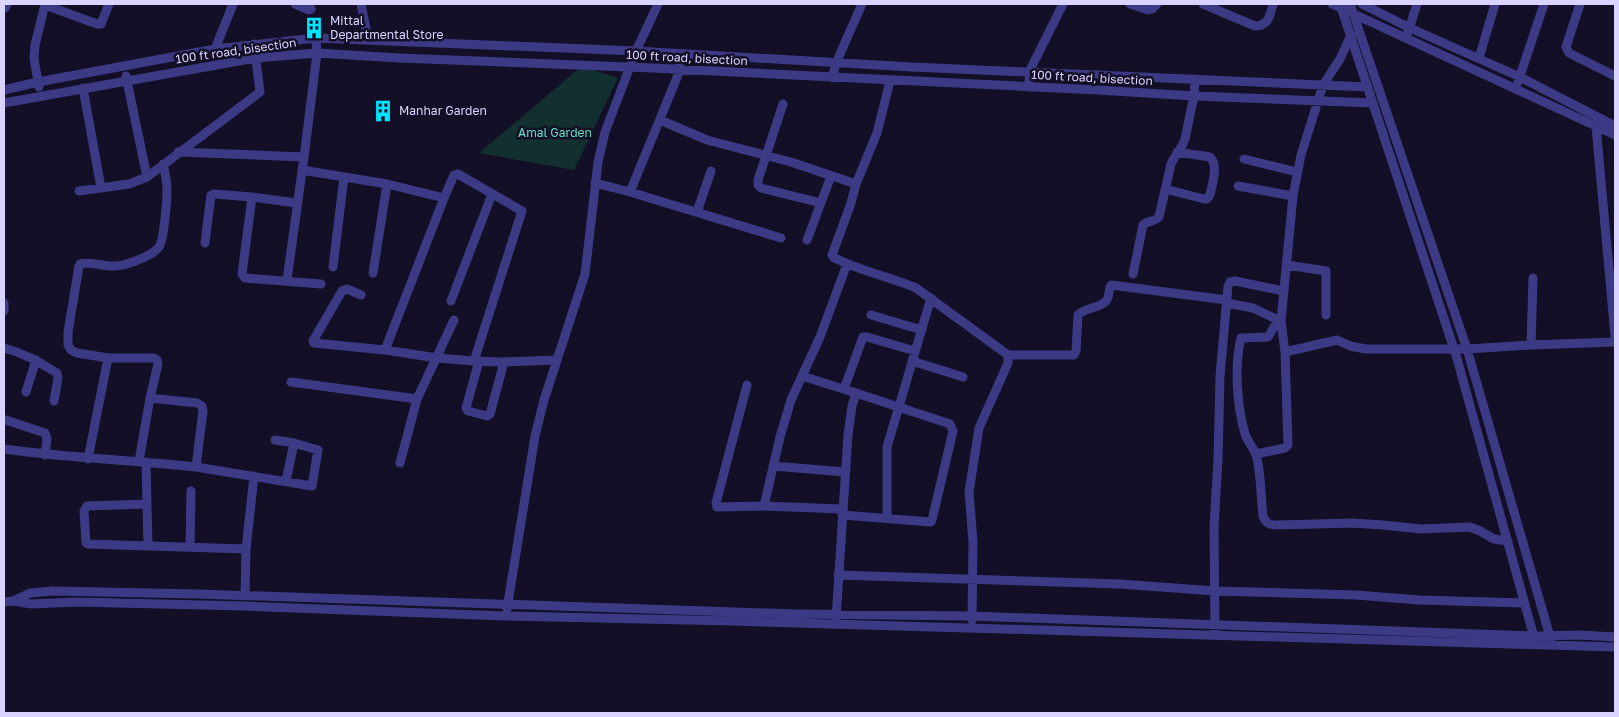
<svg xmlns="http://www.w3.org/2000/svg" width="1619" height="717" font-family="'Golos Text',sans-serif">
<rect width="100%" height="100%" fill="#130f26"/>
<!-- green -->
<path fill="#12302f" d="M 582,66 L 618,78 L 574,170 L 479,153 Z"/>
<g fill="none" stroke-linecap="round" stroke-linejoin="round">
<!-- minor -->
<path stroke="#3d3a85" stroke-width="9" d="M 295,4 L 309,10 L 311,9 L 309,4
M 361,4 L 368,39
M 1130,4 L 1148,10 L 1152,9 L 1157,4
M 1203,4 L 1255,26 C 1269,26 1270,15 1273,4
M 1332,4 L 1615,135
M 1340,4 L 1456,355 L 1535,641
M 1350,4 L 1467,349 L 1551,640
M 1362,4 L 1410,28 L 1520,77 L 1615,126
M 1580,4 L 1566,47 L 1569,53 L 1615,76
M 45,5 L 97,24 L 101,24 L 109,4
M 5,8 L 7,4
M 1408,32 L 1417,4
M 215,49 L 233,4
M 1479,58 L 1495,4
M 832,78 L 836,63 L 862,4
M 1518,82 L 1544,4
M 39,87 L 34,59 L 35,45 L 45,4
M 1028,87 L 1031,68 L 1063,4
M 83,88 L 101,188
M 4,90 L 38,82 L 215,49 L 316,38 L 636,51 L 912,67 L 1368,87
M 4,103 L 256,58 L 317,53 L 399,58 L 653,68 L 1098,90 L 1194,96 L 1373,103
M 783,104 L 758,180 L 758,185 L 761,188 L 821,203
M 660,120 L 707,140 L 791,162 L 856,184 L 850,206 L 832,255 L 833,257 C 859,271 888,276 916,288 L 1008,355 L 1008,363 L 979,428 L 969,492 L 973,542 L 972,620
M 1596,126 L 1615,336
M 178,152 L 304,157 L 287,280
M 304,157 L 317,53 L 316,38
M 1244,159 L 1297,172
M 302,170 L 387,184 L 444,198
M 147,177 L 260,92 L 254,44
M 595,183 L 630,192 L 781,238
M 856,184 L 877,133 L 890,81
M 1238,186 L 1293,196
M 1165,189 L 1204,199 L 1207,199 L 1210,195 C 1212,184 1219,166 1210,157 L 1177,152
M 79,191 L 129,184 L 147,177 L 126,76
M 630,192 L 680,70 L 679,54
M 296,203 L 252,197 L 242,274 L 245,278 L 321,284
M 697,212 L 711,171
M 807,240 L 831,176
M 205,243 L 211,195 L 214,194 L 252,197
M 1287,265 L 1326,271 L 1326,315
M 333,267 L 344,177
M 373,273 L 387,184
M 1133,274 L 1143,225 C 1148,220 1155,222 1159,217 L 1171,164 C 1175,155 1182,148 1185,139 L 1194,96 L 1195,79
M 1533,278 L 1531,345 L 1615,342
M 361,295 L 347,289 L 342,291 L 313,341 L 314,343 L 385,350 L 437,358 L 474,361 L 501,362 L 557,360
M 451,301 L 492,194
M 4,303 L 4,311
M 1226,303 L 1253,308 L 1278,320
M 1282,314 L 1268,337 L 1241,338 C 1234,366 1237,406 1245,434 C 1248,443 1255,449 1257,458 C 1261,477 1261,497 1263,516 C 1266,524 1270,525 1278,525 L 1352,523 L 1383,525 L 1421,529 L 1470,527 L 1480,531 L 1494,539 L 1508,541
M 871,315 L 922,330
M 4,348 C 24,353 39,362 57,373 L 58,378 L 54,401
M 385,350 L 444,198 L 454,175 L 458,174 L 522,211 L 474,361
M 1285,352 L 1337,340 L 1350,346 L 1366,349 L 1467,349 L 1531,345
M 1008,355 L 1074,355 L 1076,351 L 1078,315 C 1085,307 1099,309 1106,301 C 1110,297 1108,290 1111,285 L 1227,300
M 108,358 L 77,353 L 71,350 L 68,345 L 68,332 L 79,266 L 80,264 C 90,261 104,267 114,266 C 126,266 152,256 159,247 C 164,240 167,200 167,190 C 167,181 165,172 163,164
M 479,361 L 466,408 L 468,411 L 487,416 L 490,414 L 504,362
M 912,361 L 963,377
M 802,376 L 856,393 L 852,406 L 848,435 L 836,619
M 291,382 L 417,399
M 747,385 L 716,503 L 717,507 L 764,506 L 842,509
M 844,389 L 863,337 L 867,337 L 915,351
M 26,392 L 36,360
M 4,421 L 6,420 L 45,433 L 47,438 L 45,455
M 275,440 L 294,443 L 286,481
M 4,449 C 68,458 132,460 196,467 L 203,411 L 202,406 L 197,403 L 150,398 L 139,461
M 1256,454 L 1285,448 L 1288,445 L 1285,352 L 1281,321 L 1293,196 L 1301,155 L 1323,85 L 1340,59 L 1350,37 L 1352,36
M 88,459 L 108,358 L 154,358 L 157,360 L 158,364 L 150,398
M 146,462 L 148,546
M 400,463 L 417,399 L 454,320
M 773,466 L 845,472
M 196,467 L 312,486 L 318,450 L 294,443
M 147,504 L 87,506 L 84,511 L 86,543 L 88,544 L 246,549
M 764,506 L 780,437 L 791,400 L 820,337 L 847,264
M 842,515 L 931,522 L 932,520 L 953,431 L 950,424 L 856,393
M 887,518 L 887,447 L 931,298
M 190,547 L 191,491
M 838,575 L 1120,584 L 1215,591 L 1356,595 L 1419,600 L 1525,603
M 245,596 L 246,549 L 254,476
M 14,601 L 31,604 L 76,602 L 244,606 L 505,616 L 732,621 L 1615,647
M 4,602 L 13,601 L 30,593 L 53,591 L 198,594 L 797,614 L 972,616 L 1534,636 L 1580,635 L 1615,637
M 507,609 L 535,436 L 544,400 L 585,274 L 598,162 L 605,132 L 636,51 L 658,4
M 1215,630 L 1214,527 L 1218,459 L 1220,376 L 1228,286 L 1230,282 L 1235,281 L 1284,291"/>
</g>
<!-- icons -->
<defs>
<g id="building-bare" transform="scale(1.725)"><path d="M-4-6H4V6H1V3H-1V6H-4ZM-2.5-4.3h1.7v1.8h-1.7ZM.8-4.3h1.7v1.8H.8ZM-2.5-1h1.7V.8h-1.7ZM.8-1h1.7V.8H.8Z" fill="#00e5ff" stroke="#130f26" stroke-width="2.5" paint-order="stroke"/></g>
</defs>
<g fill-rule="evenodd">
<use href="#building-bare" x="314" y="28"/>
<use href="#building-bare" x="383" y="111"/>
</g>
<g text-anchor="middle" stroke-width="5" stroke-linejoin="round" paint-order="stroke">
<!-- poi labels -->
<g font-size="12" fill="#d9d4ff" stroke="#130f26" text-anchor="start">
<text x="330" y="25">Mittal<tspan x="330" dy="14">Departmental Store</tspan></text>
<text x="399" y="115">Manhar Garden</text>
</g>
<!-- street labels -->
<g font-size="12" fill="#d9d4ff" stroke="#130f26">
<text transform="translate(236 51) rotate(-8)" y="4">100 ft road, bisection</text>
<text transform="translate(687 58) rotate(3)" y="4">100 ft road, bisection</text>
<text transform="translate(1092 78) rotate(3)" y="4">100 ft road, bisection</text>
</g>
<!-- park labels -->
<g font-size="12" fill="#5fe0c0" stroke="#130f26">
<text x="555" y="137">Amal Garden</text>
</g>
</g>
<!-- border -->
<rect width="1619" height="717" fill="none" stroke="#d9d4ff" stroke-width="10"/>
</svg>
